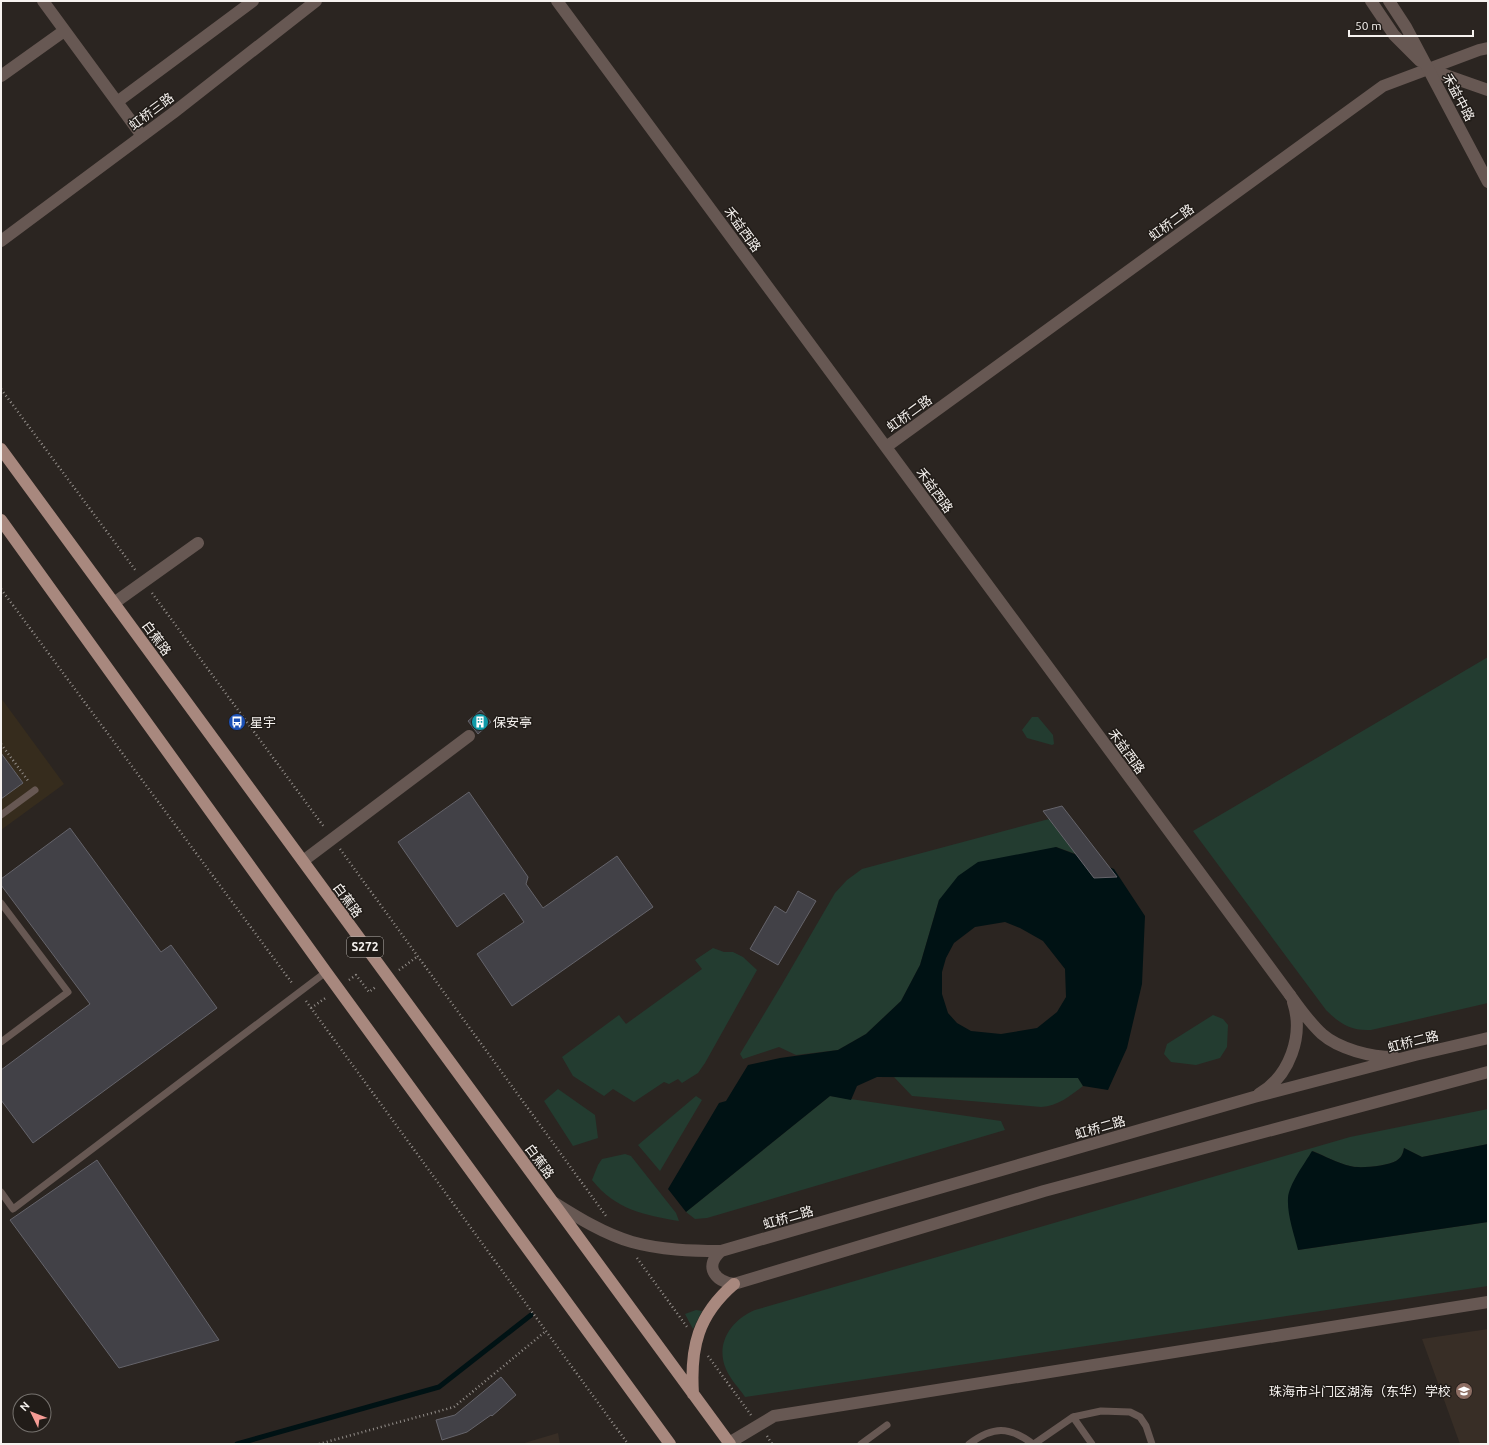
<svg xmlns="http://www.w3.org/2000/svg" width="1489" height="1445" font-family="Ubuntu,'Noto Sans SC',sans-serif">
<rect width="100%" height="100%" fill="#2b2521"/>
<!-- commercial -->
<path fill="#362c1d" d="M 1,698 L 64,784 L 1,830 Z"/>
<!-- built -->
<path fill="#382e26" d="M 1488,1329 L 1488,1444 L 1460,1444 L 1422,1339 Z
M 558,1433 L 560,1444 L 521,1444 Z"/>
<!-- green -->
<path fill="#233c30" d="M 1488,657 L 1488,1003 L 1371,1030 C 1351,1031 1340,1024 1326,1010 L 1193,831 Z
M 1032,717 L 1038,717 L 1053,735 L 1054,744 L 1052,745 L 1027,738 L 1022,730 Z
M 1049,819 L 1076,854 L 1056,847 L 939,900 L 920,965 L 901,1001 L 866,1034 L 838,1050 L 796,1055 L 779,1047 L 743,1059 L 740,1054 L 781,986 L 835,893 L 847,880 L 862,869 Z
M 713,948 L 724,952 L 733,952 L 743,957 L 757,970 L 705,1063 L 698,1073 L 682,1083 L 678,1079 L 669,1084 L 664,1082 L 634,1102 L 613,1089 L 604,1096 L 573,1076 L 562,1057 L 619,1015 L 626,1024 L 702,969 L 695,960 Z
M 1213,1015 L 1223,1019 L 1228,1025 L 1227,1047 L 1220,1058 L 1196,1065 L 1171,1062 L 1164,1054 L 1167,1044 Z
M 894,1077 L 1078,1078 L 1083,1086 C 1070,1096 1058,1106 1041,1107 L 912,1096 Z
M 558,1089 L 595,1115 L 598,1138 L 573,1146 L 544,1101 Z
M 696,1096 L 702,1100 L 660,1171 L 638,1145 Z
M 830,1096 L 1001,1121 L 1005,1130 L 707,1218 L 695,1219 L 686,1212 Z
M 1488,1109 L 1488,1144 L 1422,1157 L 1404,1148 C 1403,1154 1401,1158 1396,1161 C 1387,1166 1359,1169 1350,1166 C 1337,1163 1325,1156 1313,1151 L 1298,1250 L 1488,1222 L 1488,1286 L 745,1397 C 739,1388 730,1379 726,1369 C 715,1344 731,1320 755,1310 L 1350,1137 Z
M 625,1154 L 631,1156 L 676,1213 L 679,1221 C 644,1215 616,1210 592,1180 L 598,1165 L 602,1159 Z
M 696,1310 L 702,1311 L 693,1329 L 685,1314 Z"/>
<!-- water -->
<path fill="#001214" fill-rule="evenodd" d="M 1056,847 L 1114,869 L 1145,916 L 1142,984 L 1127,1048 L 1108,1090 L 1083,1086 L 1078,1078 L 877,1077 L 857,1086 L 851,1100 L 830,1096 L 686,1212 L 668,1189 L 719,1103 L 726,1101 L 748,1065 L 780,1058 L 838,1050 L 866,1034 L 901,1001 L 920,965 L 939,900 L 958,876 L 978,862 ZM 1005,922 L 1020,928 L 1043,941 L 1065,969 L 1066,997 L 1057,1012 L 1037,1028 L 1001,1034 L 971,1031 L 957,1023 L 948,1013 L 942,994 L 942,972 L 946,958 L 954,943 L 975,927 Z
M 1488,1144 L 1488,1222 L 1298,1250 C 1294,1234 1287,1215 1288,1198 C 1289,1184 1305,1163 1312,1151 C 1325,1156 1337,1163 1350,1166 C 1359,1169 1387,1166 1396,1161 C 1401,1158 1403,1154 1404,1148 L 1422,1157 Z"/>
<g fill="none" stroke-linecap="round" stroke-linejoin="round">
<!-- stream -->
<path stroke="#001214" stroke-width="5" d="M 237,1444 L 439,1387 L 531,1315"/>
</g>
<!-- building -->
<path fill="#424147" stroke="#65646b" d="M 481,710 L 491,722 L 478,734 L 468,721 Z
M 1,753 L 23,783 L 1,799 Z
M 469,792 L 528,877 L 526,884 L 543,908 L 617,856 L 653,907 L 512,1006 L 477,954 L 524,922 L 504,893 L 457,927 L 398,842 Z
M 1062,806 L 1117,877 L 1094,878 L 1043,811 Z
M 70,828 L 161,952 L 171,945 L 217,1008 L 33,1143 L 1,1100 L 1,1070 L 90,1004 L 1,885 L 1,879 Z
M 798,891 L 816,901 L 778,965 L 750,949 L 775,906 L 786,913 Z
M 97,1160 L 219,1340 L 119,1368 L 10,1220 Z
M 501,1377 L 516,1395 L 492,1416 L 491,1415 L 467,1432 L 442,1440 L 436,1420 L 455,1415 Z"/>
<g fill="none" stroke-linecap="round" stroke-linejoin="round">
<!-- path -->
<path stroke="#948f8b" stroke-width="2.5" stroke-dasharray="1 3" stroke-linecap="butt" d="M 1,389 L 136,571
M 1,589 L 292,983
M 152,593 L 324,827
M 1,744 L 29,782
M 340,849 L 606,1216
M 399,970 L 418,956
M 349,980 L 356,975 L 369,992 L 377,986
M 306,1001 L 628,1444
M 311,1008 L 327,997
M 637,1258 L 687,1327
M 708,1356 L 751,1415
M 767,1436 L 772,1444
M 319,1444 L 454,1407 L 546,1331"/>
<!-- service -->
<path stroke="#675853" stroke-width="7" d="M 1,815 L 35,790
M 1,903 L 68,992 L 1,1042
M 1,1192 L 13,1209 L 326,972
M 1073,1417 L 1092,1444
M 861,1444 L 887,1425
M 969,1444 C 993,1426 1009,1426 1033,1444
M 1034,1444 L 1073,1417 L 1101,1411 L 1130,1412 L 1140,1417 L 1146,1426 L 1152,1444"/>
<!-- minor -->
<path stroke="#675853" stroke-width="12" d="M 43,1 L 142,136
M 557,1 L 1290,995
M 1428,69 L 1488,90
M 1,76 L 64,31
M 117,102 L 253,1
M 1,241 L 173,113 L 316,1
M 886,447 L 1383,86 L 1479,50 L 1488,48
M 114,603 L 198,543
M 303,861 L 469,736
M 729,1443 L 774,1416 L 1488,1302"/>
<!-- tertiary -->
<path stroke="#675853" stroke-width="12" d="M 1371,1 L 1394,35 L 1420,61
M 1389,1 L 1406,27 L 1488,182
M 1290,995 C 1300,1009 1309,1022 1322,1034 C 1339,1049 1371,1057 1394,1057
M 1259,1094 C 1290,1076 1304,1035 1293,1002
M 553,1202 C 577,1217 604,1234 632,1242 C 661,1250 691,1251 721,1251 L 1254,1097 L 1415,1055 L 1488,1038
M 721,1251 C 704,1266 714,1281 734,1284 L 1044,1191 L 1488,1072"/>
<!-- primary -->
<path stroke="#a8887e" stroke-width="12" d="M 1,449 L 730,1444
M 1,520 L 326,972 L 670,1444
M 693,1394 C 690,1347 698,1315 734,1284"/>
</g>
<!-- icons -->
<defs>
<g id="bus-disc" transform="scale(0.9)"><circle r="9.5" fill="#1a4fb4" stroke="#211c18"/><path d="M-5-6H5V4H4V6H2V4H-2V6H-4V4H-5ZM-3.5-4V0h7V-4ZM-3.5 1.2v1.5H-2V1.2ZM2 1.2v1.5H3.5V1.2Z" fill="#fff"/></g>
<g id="building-disc" transform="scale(0.9)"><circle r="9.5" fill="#0f9aa8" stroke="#211c18"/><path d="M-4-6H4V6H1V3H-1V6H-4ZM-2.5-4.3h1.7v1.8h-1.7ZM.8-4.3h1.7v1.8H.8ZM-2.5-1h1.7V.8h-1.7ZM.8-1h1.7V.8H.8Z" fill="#fff"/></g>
<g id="school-disc" transform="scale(0.9)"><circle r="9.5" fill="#8d6e63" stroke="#211c18"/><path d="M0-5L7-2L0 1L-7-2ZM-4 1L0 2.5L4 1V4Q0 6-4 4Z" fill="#fff"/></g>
</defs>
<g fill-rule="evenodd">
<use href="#bus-disc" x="237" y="722"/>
<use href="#building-disc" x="480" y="722"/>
<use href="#school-disc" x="1464" y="1391"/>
</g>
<g text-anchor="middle" stroke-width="3" stroke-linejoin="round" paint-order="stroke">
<!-- shield labels -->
<rect fill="#211c18" stroke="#b6b2ae" stroke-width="1" x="347" y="937" width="36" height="20" rx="3"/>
<g font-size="12" font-weight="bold" fill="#f6f2ef">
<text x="365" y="951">S272</text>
</g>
<!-- street labels -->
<g font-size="13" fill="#f6f2ef" stroke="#211c18">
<text transform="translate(1459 97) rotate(62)" y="5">禾益中路</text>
<text transform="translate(151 111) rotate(-37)" y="5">虹桥三路</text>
<text transform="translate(1171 222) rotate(-36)" y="5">虹桥二路</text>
<text transform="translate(743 229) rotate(54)" y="5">禾益西路</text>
<text transform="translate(909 413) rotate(-36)" y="5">虹桥二路</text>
<text transform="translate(935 490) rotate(54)" y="5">禾益西路</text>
<text transform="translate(157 638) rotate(54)" y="5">白蕉路</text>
<text transform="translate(1127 751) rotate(54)" y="5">禾益西路</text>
<text transform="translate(348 900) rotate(54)" y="5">白蕉路</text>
<text transform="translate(1413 1041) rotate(-14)" y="5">虹桥二路</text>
<text transform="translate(1100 1127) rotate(-16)" y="5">虹桥二路</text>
<text transform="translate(540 1161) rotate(54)" y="5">白蕉路</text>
<text transform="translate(788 1217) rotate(-16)" y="5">虹桥二路</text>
</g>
<!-- poi labels -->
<g font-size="13" fill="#f6f2ef" stroke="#211c18" text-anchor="start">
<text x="250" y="727">星宇</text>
<text x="493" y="727">保安亭</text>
<text x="1451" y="1396" text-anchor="end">珠海市斗门区湖海（东华）学校</text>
</g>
</g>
<!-- border -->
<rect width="1489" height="1445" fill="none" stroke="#f6f2ef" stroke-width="4"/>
<!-- north arrow -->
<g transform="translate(32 1413) rotate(313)"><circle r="19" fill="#211c18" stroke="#76726e"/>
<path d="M0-3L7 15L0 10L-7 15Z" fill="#f59c95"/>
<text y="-6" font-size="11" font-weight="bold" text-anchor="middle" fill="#f6f2ef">N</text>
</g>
<!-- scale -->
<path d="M1349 30v6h124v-6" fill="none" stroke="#f6f2ef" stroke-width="2"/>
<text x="1355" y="30" font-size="12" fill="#f6f2ef" stroke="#211c18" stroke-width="3" paint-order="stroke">50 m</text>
</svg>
